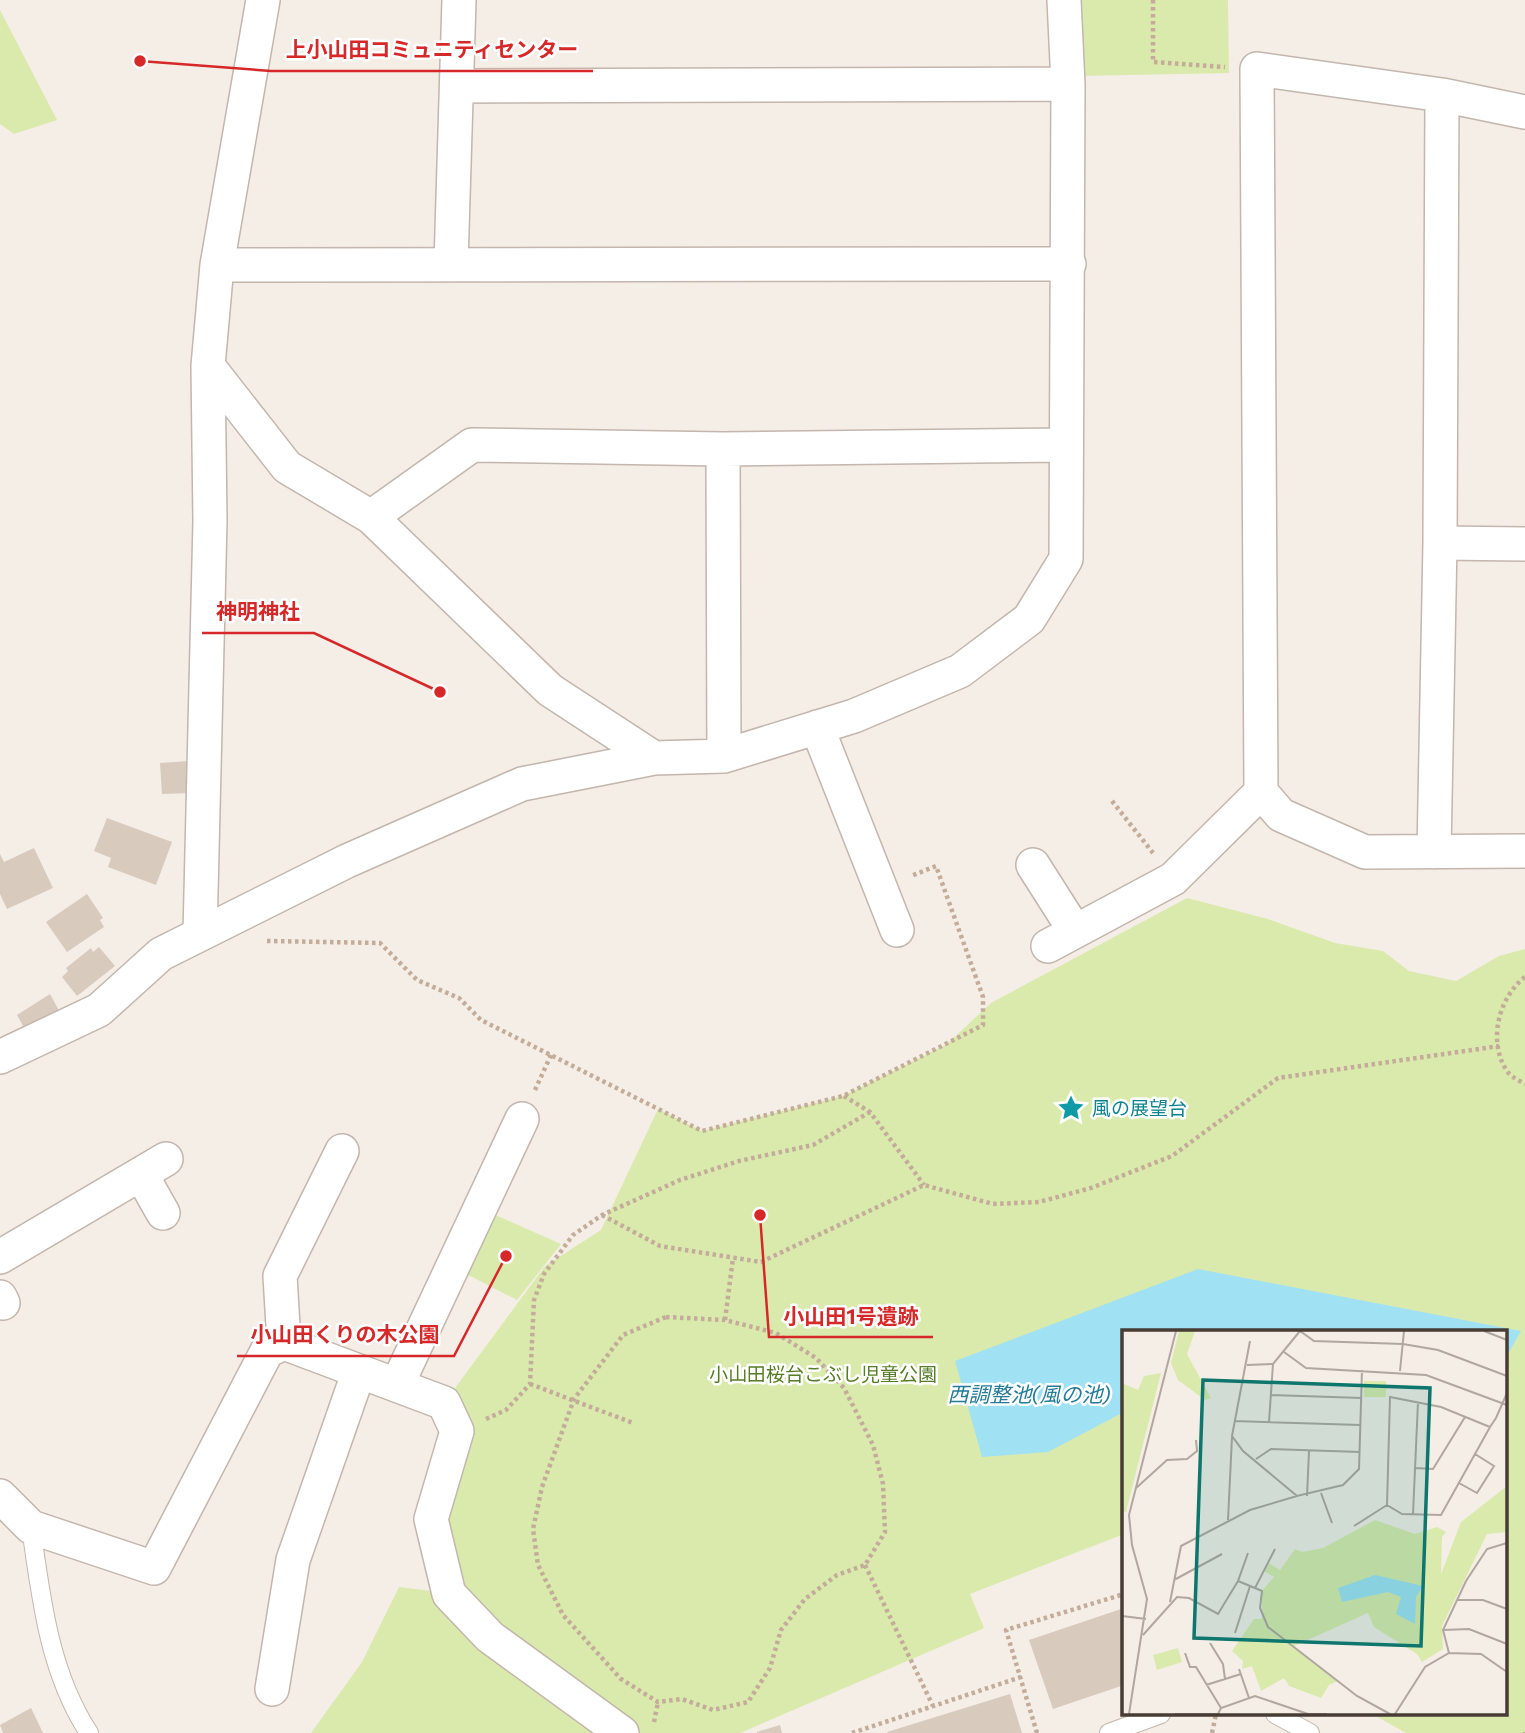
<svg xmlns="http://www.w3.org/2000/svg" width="1525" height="1733" font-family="Commissioner,'Noto Sans JP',sans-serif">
<rect width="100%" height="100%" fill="#f4eee7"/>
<!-- green -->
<path fill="#daeaad" d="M 1079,0 L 1228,0 L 1229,73 L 1080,76 Z
M 0,10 L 57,120 L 14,134 L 0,124 Z
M 1187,898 L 1268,919 L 1335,943 L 1383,951 L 1409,971 L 1456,981 L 1499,956 L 1525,949 L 1525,1733 L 1406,1733 L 1372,1714 L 1506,1714 L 1506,1332 L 1124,1332 L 1124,1534 L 970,1594 L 984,1628 L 740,1733 L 311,1733 L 362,1662 L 399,1587 L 448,1593 L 444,1403 L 545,1266 L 601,1230 L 658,1109 L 702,1131 L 843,1096 L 947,1044 L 991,1003 Z
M 482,1209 L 561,1244 L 517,1300 L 455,1268 Z"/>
<!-- water -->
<path fill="#a0e1f4" d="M 1198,1269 L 1521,1331 L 1506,1357 L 1506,1332 L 1124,1332 L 1124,1412 L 1048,1452 L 982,1457 L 955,1361 Z"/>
<!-- building -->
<path fill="#d9cabe" d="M 189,761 L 191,793 L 162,794 L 160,763 Z
M 107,818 L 172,842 L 156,885 L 108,867 L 111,858 L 94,851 Z
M 34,848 L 53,888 L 7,909 L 0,894 L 0,854 L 4,862 Z
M 87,894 L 103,918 L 100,920 L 104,927 L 67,952 L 46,922 Z
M 99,947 L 115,966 L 77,996 L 62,977 L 68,971 L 66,968 L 91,948 L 93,952 Z
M 50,994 L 62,1016 L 28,1035 L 17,1015 Z
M 1124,1608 L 1124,1685 L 1053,1709 L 1029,1640 Z
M 1010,1694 L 1022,1733 L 887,1733 L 887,1732 Z
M 31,1708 L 43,1733 L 3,1733 L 0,1725 Z
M 780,1725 L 782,1733 L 757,1733 L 757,1732 Z"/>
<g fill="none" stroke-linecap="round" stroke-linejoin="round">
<!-- lane casing -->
<g stroke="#c3b6ac" stroke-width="20">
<path id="lane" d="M 31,1527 C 41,1598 49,1672 89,1733
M 1275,1714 L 1310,1733
M 1109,1733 L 1161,1714"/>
</g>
<!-- street casing -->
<g stroke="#c3b6ac" stroke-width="36">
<path id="street" d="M 263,0 L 217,265 L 208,366 L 287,467 L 371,517 L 550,690 L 654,758 L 724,756 L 854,716 L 960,671 L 1029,619 L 1066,559 L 1068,84 L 1064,0
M 457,86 L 1068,84
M 1525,112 L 1442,95 L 1257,69 L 1261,792 L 1281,815 L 1365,852 L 1525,851
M 451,264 L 459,0
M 217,265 L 1069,264
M 723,449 L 724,756
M 371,517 L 472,445 L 723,449 L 1066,445
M 1440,543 L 1525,544
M 817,727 L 897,930
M 1434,852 L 1440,543 L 1442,95
M 1033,865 L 1075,931
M 200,934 L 210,521 L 208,366
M 1048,946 L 1173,879 L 1261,792
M 0,1057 L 99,1010 L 161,954 L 347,861 L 522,784 L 654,758
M 141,1174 L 163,1213
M 0,1257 L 166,1159
M 0,1297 L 3,1303
M 284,1343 L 280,1276 L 342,1151
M 397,1385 L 522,1119
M 0,1496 L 31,1527 L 154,1568 L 267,1351 L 284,1343 L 444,1403 L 457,1431 L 431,1519 L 449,1594 L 490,1637 L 622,1733
M 272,1689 L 293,1560 L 359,1371"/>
</g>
<!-- path -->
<path stroke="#c3ac99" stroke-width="4.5" stroke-dasharray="3.5 3.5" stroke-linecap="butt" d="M 1153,0 L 1153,62 L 1225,67
M 1112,801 L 1153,853
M 267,941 L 380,943 L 417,980 L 459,998 L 481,1020 L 702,1131 L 843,1096 L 983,1025 L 983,997 L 936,866 L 911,876
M 1525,977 C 1499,997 1487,1041 1507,1071 C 1511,1077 1520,1081 1525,1084
M 535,1090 L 551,1055
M 844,1096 L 870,1112 L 924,1185
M 602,1215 L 660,1246 L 761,1262 L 924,1185 L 993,1204 L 1039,1202 L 1091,1188 L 1172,1156 L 1278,1078 L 1499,1046
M 666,1317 L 725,1320 L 776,1333 L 816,1358 L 844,1388 L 873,1445 L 883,1484 L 885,1532 L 865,1565 L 837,1575 L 805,1599 L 781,1630 L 770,1668 L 748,1702 L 713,1710 L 682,1699 L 658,1702 L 621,1679 L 563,1615 L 538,1565 L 533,1529 L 542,1487 L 574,1399 L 623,1335 Z
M 725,1320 L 733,1258
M 530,1384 L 633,1423
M 486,1419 L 506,1410 L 530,1384 L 534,1300 L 544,1274 L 573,1235 L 602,1215 L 680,1180 L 739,1161 L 813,1145 L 870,1112
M 865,1565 L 933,1706
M 654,1722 L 658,1702
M 852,1733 L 1021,1677
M 1037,1733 L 1006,1630 L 1124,1594
M 1212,1733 L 1216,1714
M 1525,1733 L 1525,1732"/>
<!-- lane -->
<use href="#lane" stroke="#fff" stroke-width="18"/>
<!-- street -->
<use href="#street" stroke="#fff" stroke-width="33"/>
</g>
<!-- icons -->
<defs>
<g id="sight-bare" transform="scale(2.1)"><path d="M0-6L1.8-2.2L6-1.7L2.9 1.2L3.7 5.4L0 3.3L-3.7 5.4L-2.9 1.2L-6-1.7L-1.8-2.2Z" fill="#0f9aa8" stroke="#fff" stroke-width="2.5" paint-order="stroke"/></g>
</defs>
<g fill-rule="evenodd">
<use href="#sight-bare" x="1071" y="1108"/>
</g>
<g text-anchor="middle" stroke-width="5" stroke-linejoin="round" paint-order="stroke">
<!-- culture labels -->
<g font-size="19" fill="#0d838f" stroke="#fff" text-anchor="start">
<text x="1092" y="1115">風の展望台</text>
</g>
<!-- park labels -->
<g font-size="19" fill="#567c25" stroke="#fff">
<text x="823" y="1381">小山田桜台こぶし児童公園</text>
</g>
<!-- water labels -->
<g font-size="21" font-style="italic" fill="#247c97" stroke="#fff">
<text x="1029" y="1402">西調整池(風の池)</text>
</g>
</g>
<!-- overview -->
<g transform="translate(1122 1330)">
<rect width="385" height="385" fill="#f4eee7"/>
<path d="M 57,1 L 73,1 L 65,24 L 89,68 L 83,70 L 56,50 L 49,33 ZM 39,43 L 4,182 L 0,181 L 0,53 L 16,60 L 22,46 ZM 242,51 L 264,51 L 264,67 L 242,67 ZM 385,156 L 385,202 L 365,204 L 320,296 L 321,319 L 300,332 L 295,324 L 252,297 L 246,283 L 172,316 L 216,351 L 207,355 L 199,368 L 167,356 L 162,348 L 139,361 L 130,336 L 120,339 L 121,331 L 110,321 L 132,289 L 140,289 L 140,261 L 152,247 L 142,241 L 147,233 L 158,240 L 173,219 L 180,222 L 201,218 L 253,190 L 293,204 L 315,197 L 324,202 L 320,207 L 319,244 L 339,192 ZM 56,318 L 60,332 L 35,340 L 31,325 Z" fill="#daeaad"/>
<path d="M 253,245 L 301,256 L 294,267 L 293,294 L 274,284 L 279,267 L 266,262 L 220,272 L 216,258 Z" fill="#a0e1f4"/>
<path fill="none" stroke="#afa7a0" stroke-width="2" d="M 178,1 L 192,11 L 281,14 L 316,20 L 385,46M 362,1 L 385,10M 128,11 L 110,106 L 121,121 L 175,166 L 221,155 L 237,139 L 240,40M 162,22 L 184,38 L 304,45 L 385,75M 125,35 L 151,34 L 178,1M 278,41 L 282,1M 149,65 L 240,68M 112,91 L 239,95M 147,92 L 151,34M 368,97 L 319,77 L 268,67 L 265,175 L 280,184 L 319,185 L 353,124 L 368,97 L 374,88 L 385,63M 134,129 L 149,119 L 238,122M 293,138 L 311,139 L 343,87M 337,153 L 355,163 L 372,136 L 353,124M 13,159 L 45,130 L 65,129 L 75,121 L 74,110M 199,163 L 210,193M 185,166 L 187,121M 291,184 L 296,72M 106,190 L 110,107M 232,196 L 265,175M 52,250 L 100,224M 116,251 L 140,261 L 138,278 L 146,297 L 235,366 L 268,384M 133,258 L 153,219M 335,270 L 361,270 L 385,279M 48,272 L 59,216 L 128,180 L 175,166M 0,286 L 24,289M 321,300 L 347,299 L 385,314M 113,303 L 128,256M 21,305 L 55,267 L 67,268 L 96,284 L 116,251 L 126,223M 88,313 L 101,334 L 103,349M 63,323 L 68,337 L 74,337 L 99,378M 327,323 L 321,300 L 344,251 L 365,219 L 385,213M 117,339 L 127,368M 84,355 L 119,344M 7,384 L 25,269 L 10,215 L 7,185 L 54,1M 53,384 L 96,384 L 99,378 L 133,366 L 186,384 L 205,384M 273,384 L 303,337 L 327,323 L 359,324 L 385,342"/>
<path fill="#0f766e" fill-opacity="0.15" stroke="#0f766e" stroke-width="3.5" d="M 81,50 L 308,58 L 299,316 L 72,308 Z"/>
<rect width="385" height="385" fill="none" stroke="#473d35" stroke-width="3.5"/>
</g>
<!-- callouts -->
<path fill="none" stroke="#d62828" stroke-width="2.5" d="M140 61L271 71H593M440 692L314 633H202M760 1215L769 1337H933M506 1256L454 1356H237"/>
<g fill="#d62828" stroke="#fff" stroke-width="2.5">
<circle cx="140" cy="61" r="7"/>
<circle cx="440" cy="692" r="7"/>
<circle cx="760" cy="1215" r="7"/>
<circle cx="506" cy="1256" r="7"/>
</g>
<g font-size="21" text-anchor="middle" font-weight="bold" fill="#d62828" stroke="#fff" stroke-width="5" stroke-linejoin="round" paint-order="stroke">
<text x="432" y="57">上小山田コミュニティセンター</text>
<text x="258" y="619">神明神社</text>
<text x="851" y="1324">小山田1号遺跡</text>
<text x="345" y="1342">小山田くりの木公園</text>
</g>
</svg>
